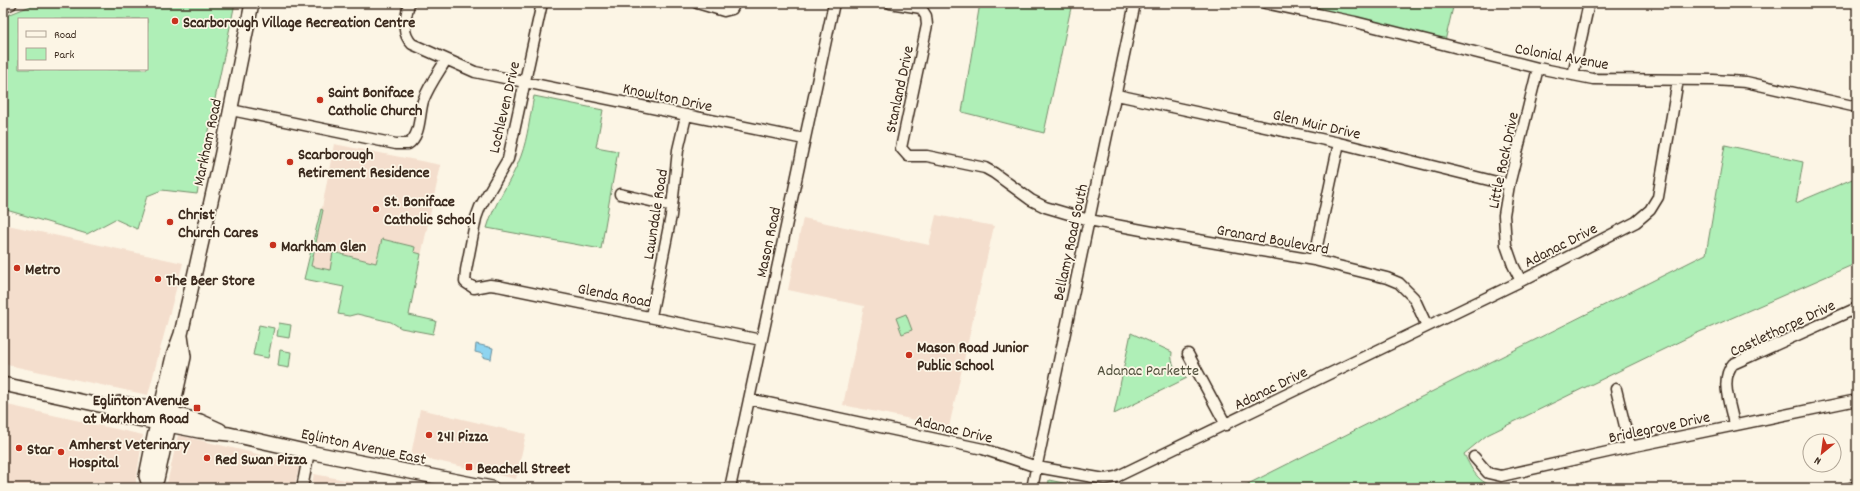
<svg xmlns="http://www.w3.org/2000/svg" width="1860" height="491" font-family="Dekko,sans-serif">
<rect width="100%" height="100%" fill="#fcf5e5"/>
<filter id="ink" filterUnits="userSpaceOnUse"><feTurbulence type="fractalNoise" baseFrequency=".025" numOctaves="2"/><feDisplacementMap in="SourceGraphic" scale="8" xChannelSelector="R" yChannelSelector="G"/><feConvolveMatrix kernelMatrix="1 2 1 2 8 2 1 2 1" color-interpolation-filters="sRGB"/></filter>
<g filter="url(#ink)">
<!-- built -->
<path fill="#f4decd" d="M 334,144 L 441,165 L 414,288 L 311,266 Z
M 936,215 L 994,226 L 949,427 L 843,405 L 864,306 L 788,290 L 803,218 L 929,245 Z
M 3,224 L 183,263 L 148,395 L 3,364 Z
M 3,404 L 143,435 L 135,488 L 3,488 Z
M 420,409 L 526,434 L 516,479 L 411,455 Z
M 178,435 L 300,464 L 294,488 L 166,488 Z
M 314,474 L 376,486 L 385,488 L 311,488 Z"/>
<!-- green -->
<path fill="#afefb7" stroke="#758c6a" fill-rule="evenodd" d="M 38,3 L 235,3 L 215,99 L 197,194 L 162,190 L 147,196 L 137,229 L 115,219 L 87,234 L 3,209 L 3,17 ZM 19,19 L 147,19 L 147,69 L 19,69 Z
M 980,3 L 1072,3 L 1044,133 L 962,112 Z
M 1319,3 L 1454,3 L 1445,41 L 1318,11 Z
M 534,96 L 603,110 L 596,147 L 618,151 L 601,249 L 487,228 C 494,202 512,181 521,156 C 528,137 530,115 534,96 Z
M 1725,145 L 1803,162 L 1796,203 L 1857,177 L 1857,263 L 1695,334 L 1487,435 L 1464,454 C 1473,472 1480,487 1502,486 L 1502,488 L 1240,488 L 1706,254 Z
M 321,209 L 323,210 L 311,266 L 330,270 L 333,252 L 376,263 L 382,239 L 415,247 L 414,252 L 421,254 L 409,315 L 436,321 L 433,334 L 401,328 L 391,322 L 357,314 L 349,316 L 338,314 L 344,287 L 304,279 Z
M 906,314 L 912,330 L 902,334 L 896,318 Z
M 279,323 L 291,325 L 289,338 L 277,336 Z
M 259,325 L 274,328 L 268,358 L 253,355 Z
M 1131,333 L 1172,352 C 1170,365 1177,371 1187,378 L 1114,414 Z
M 280,350 L 291,352 L 289,368 L 278,366 Z
M 1049,480 L 1087,488 L 1048,488 Z"/>
<!-- water -->
<path fill="#8ed4f0" stroke="#6d909c" d="M 476,344 L 493,348 L 491,359 L 482,357 L 483,354 L 475,352 Z"/>
<g fill="none" stroke-linecap="round" stroke-linejoin="round">
<!-- minor casing -->
<g stroke="#3b2a1e" stroke-width="13">
<path id="minor" d="M 409,3 C 406,18 400,32 412,44 L 475,72 L 804,139
M 542,3 L 508,159 L 480,207 L 476,218 L 466,270 L 465,282 L 474,288 L 490,285 L 498,286 L 761,340
M 697,3 L 724,11 L 732,9 L 735,3
M 890,3 L 921,8 L 926,16 L 927,25 L 901,148 L 908,156 L 927,156 L 985,168 L 994,173 L 1031,200 L 1045,207 L 1089,220 L 1147,231 L 1314,260 L 1387,278 L 1399,283 L 1414,298 L 1427,326
M 1265,3 L 1355,22 L 1538,68 L 1593,79 L 1713,80 L 1746,82 L 1857,107
M 1573,75 L 1589,3
M 1117,95 L 1339,143 L 1509,185
M 231,110 L 396,144 L 408,144 C 421,136 419,114 423,101 C 428,87 438,73 446,60
M 620,194 L 672,206
M 1314,260 L 1339,143
M 1521,281 L 1513,265 L 1506,245 L 1504,215 L 1509,185 L 1538,68
M 651,316 L 671,216 L 678,150 L 686,116
M 1188,354 L 1226,425
M 1616,389 L 1630,447
M 749,399 L 983,449 L 1037,467 L 1093,477 L 1105,479 L 1116,477 L 1521,281 L 1636,222 L 1650,210 L 1658,197 L 1678,80
M 1734,425 C 1731,406 1719,380 1733,364 L 1857,308
M 1474,457 L 1488,473 L 1501,476 L 1630,447 L 1857,400
M 302,488 L 309,452
M 730,488 L 834,3
M 1032,488 L 1135,3"/>
</g>
<!-- major casing -->
<g stroke="#3b2a1e" stroke-width="16">
<path id="major" d="M 3,6 L 10,3
M 3,384 L 108,407 L 117,415 L 199,431 L 229,434 L 309,452 L 492,488
M 108,407 L 119,403 L 160,410 L 200,421 L 220,430
M 150,488 L 146,476 L 154,437 L 173,356 L 181,334 L 221,157 L 252,3
M 151,488 L 157,479 L 184,357 L 181,336"/>
</g>
<!-- minor -->
<use href="#minor" stroke="#fcf5e5" stroke-width="10"/>
<!-- major -->
<use href="#major" stroke="#fcf5e5" stroke-width="13"/>
<!-- rail -->
<path stroke="#3b2a1e" stroke-width="2" d="M 1825,488 L 1857,481"/>
</g>
</g>
<!-- markers -->
<g fill="#c8321e" stroke="#fcf5e5" stroke-width="1.5">
<circle cx="175" cy="21" r="4"/>
<circle cx="320" cy="100" r="4"/>
<circle cx="290" cy="162" r="4"/>
<circle cx="376" cy="209" r="4"/>
<circle cx="170" cy="222" r="4"/>
<circle cx="273" cy="245" r="4"/>
<circle cx="17" cy="268" r="4"/>
<circle cx="158" cy="279" r="4"/>
<circle cx="909" cy="355" r="4"/>
<rect x="193" y="404" width="8" height="8" rx="2"/>
<circle cx="429" cy="435" r="4"/>
<circle cx="19" cy="448" r="4"/>
<circle cx="61" cy="452" r="4"/>
<circle cx="207" cy="458" r="4"/>
<rect x="465" y="463" width="8" height="8" rx="2"/>
</g>
<g text-anchor="middle" stroke-width="3.5" stroke-linejoin="round" paint-order="stroke">
<!-- poi labels -->
<g font-size="16" font-weight="bold" fill="#3b2a1e" stroke="#fcf5e5" text-anchor="start">
<text x="183" y="27">Scarborough Village Recreation Centre</text>
<text x="328" y="97">Saint Boniface<tspan x="328" dy="18">Catholic Church</tspan></text>
<text x="298" y="159">Scarborough<tspan x="298" dy="18">Retirement Residence</tspan></text>
<text x="384" y="206">St. Boniface<tspan x="384" dy="18">Catholic School</tspan></text>
<text x="178" y="219">Christ<tspan x="178" dy="18">Church Cares</tspan></text>
<text x="281" y="251">Markham Glen</text>
<text x="25" y="274">Metro</text>
<text x="166" y="285">The Beer Store</text>
<text x="917" y="352">Mason Road Junior<tspan x="917" dy="18">Public School</tspan></text>
<text x="189" y="405" text-anchor="end">Eglinton Avenue<tspan x="189" dy="18">at Markham Road</tspan></text>
<text x="437" y="441">241 Pizza</text>
<text x="69" y="449">Amherst Veterinary<tspan x="69" dy="18">Hospital</tspan></text>
<text x="27" y="454">Star</text>
<text x="215" y="464">Red Swan Pizza</text>
<text x="477" y="473">Beachell Street</text>
</g>
<!-- street labels -->
<g font-size="16" fill="#3b2a1e" stroke="#fcf5e5">
<text transform="translate(1562 55) rotate(10)" y="6">Colonial Avenue</text>
<text transform="translate(898 89) rotate(-78)" y="6">Stanland Drive</text>
<text transform="translate(668 96) rotate(12)" y="6">Knowlton Drive</text>
<text transform="translate(503 107) rotate(-77)" y="6">Lochleven Drive</text>
<text transform="translate(1317 123) rotate(13)" y="6">Glen Muir Drive</text>
<text transform="translate(206 142) rotate(-78)" y="6">Markham Road</text>
<text transform="translate(1502 160) rotate(-78)" y="6">Little Rock Drive</text>
<text transform="translate(654 214) rotate(-81)" y="6">Lawndale Road</text>
<text transform="translate(1273 238) rotate(10)" y="6">Granard Boulevard</text>
<text transform="translate(767 242) rotate(-78)" y="6">Mason Road</text>
<text transform="translate(1069 242) rotate(-78)" y="6">Bellamy Road South</text>
<text transform="translate(1560 244) rotate(-27)" y="6">Adanac Drive</text>
<text transform="translate(615 294) rotate(11)" y="6">Glenda Road</text>
<text transform="translate(1782 327) rotate(-25)" y="6">Castlethorpe Drive</text>
<text transform="translate(1270 387) rotate(-26)" y="6">Adanac Drive</text>
<text transform="translate(1659 426) rotate(-12)" y="6">Bridlegrove Drive</text>
<text transform="translate(954 428) rotate(13)" y="6">Adanac Drive</text>
<text transform="translate(364 445) rotate(12)" y="6">Eglinton Avenue East</text>
</g>
<!-- park labels -->
<g font-size="16" fill="#52513d" stroke="#fcf5e5">
<text x="1148" y="375">Adanac Parkette</text>
</g>
</g>
<!-- margin -->
<rect width="1860" height="491" fill="none" stroke="#fcf5e5" stroke-width="16"/>
<rect x="8" y="8" width="1844" height="475" fill="none" stroke="#3b2a1e" stroke-width="1.5" filter="url(#ink)"/>
<!-- legend -->
<rect x="18" y="18" width="130" height="52" fill="#fcf5e5" stroke="#afa495"/>
<rect x="26" y="31" width="20" height="6" fill="#fcf5e5" stroke="#afa495"/>
<text x="54" y="38" font-size="12" fill="#3b2a1e">Road</text>
<rect x="26" y="48" width="20" height="12" fill="#afefb7" stroke="#afa495"/>
<text x="54" y="58" font-size="12" fill="#3b2a1e">Park</text>
<!-- north arrow -->
<g transform="translate(1822 453) rotate(209)"><circle r="19" fill="#fcf5e5" stroke="#afa495"/>
<path d="M0-3L7 15L0 10L-7 15Z" fill="#c8321e"/>
<text y="-6" font-size="11" font-weight="bold" text-anchor="middle" fill="#3b2a1e">N</text>
</g>
</svg>
